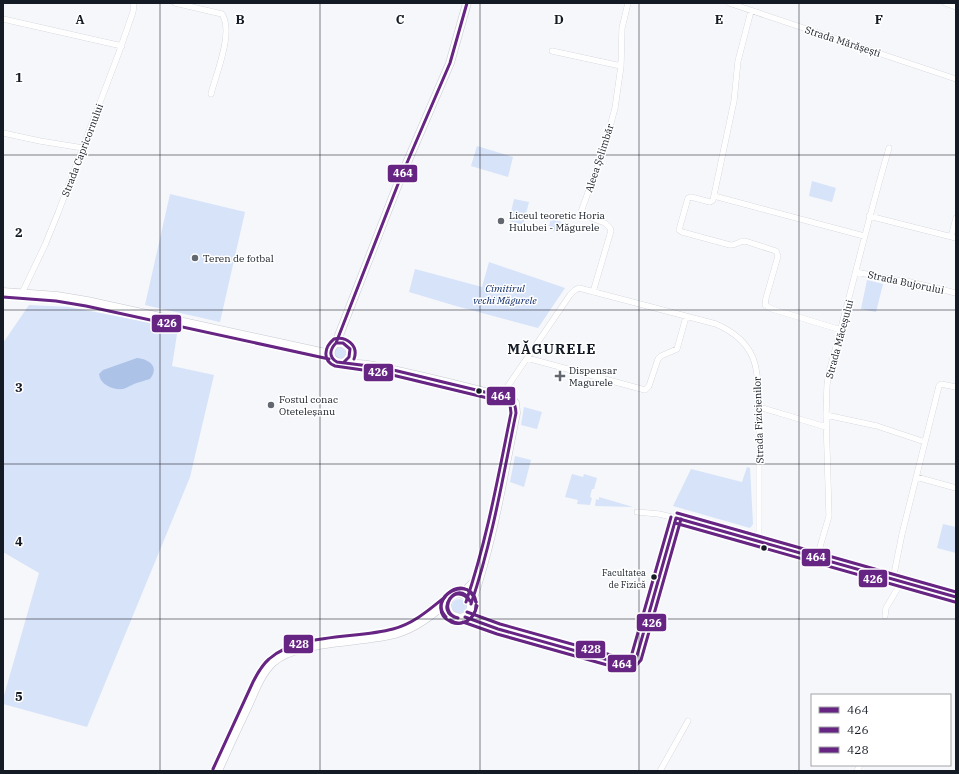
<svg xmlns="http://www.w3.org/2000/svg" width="959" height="774" font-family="'IBM Plex Serif',serif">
<rect width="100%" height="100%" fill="#f5f7fa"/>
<!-- green -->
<path fill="#d7e3f9" d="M 477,146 L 513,157 L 508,177 L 471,166 Z
M 812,181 L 836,188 L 832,202 L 809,196 Z
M 170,194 L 245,212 L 220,322 L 145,305 Z
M 514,199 L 529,202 L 523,225 L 509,221 Z
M 551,219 L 562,222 L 559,233 L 553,231 L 554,228 L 549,226 Z
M 489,262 L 565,288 L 538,328 L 456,306 L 409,292 L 415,269 L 482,287 Z
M 867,280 L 883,284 L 876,312 L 861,309 Z
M 29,305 L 69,307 L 178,328 L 172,366 L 214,375 L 190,477 L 87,727 L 3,704 L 3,699 L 39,573 L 3,552 L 3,343 Z
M334.5 353a5.5 5.5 0 1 1 11 0a5.5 5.5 0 1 1-11 0Z
M 524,407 L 542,412 L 537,429 L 521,425 Z
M 515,456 L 531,460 L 524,487 L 510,482 Z
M 747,467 L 750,468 L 753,524 L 750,528 L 673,506 L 691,469 L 742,482 Z
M 572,474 L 583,477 L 584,474 L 597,478 L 594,489 L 592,489 L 590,497 L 592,498 L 590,505 L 577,504 L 578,500 L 565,497 Z
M 599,497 L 633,507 L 595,506 L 596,499 L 599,500 Z
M 943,524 L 956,527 L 956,553 L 937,548 Z
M452 606a7 7 0 1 1 14 0a7 7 0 1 1-14 0Z"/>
<!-- water -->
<path fill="#adc2e7" d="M 137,358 C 149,359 160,367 150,379 C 144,381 138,382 132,385 C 129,386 127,388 123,389 C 113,390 100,385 99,374 L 103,370 Z"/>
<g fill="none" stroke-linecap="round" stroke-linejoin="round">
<!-- street casing -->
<g stroke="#c7cad1" stroke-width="6">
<path id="street" d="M 175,3 L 222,14 C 234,32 216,74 211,94
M 729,3 L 956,79
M 945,3 L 956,7
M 751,11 L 738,61 L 734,101 L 713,200 L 710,202 L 691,197 L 688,198 L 679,230 L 682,232 L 730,245 C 735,246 739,241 745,241 L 776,251 L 778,256 L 766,298 L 765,305 L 772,309 L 841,330
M 3,19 L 122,46
M 552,51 L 621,66
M 3,133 L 40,141 L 83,148
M 714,196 L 864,236
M 869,216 L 956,238
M 951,237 L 956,218
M 856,272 L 895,280 L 906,281 L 956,293
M 593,292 L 611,231 L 610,228 L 605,223 L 583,215 L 581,212 L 605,145 L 615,108 L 621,66 L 622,28 L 628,3
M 22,293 L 45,245 L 58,213 L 118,55 L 133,12 L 134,3
M 527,358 L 645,390 L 649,386 L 658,359 L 661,356 L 677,349 L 686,317
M 501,396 L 570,295 L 575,290 L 579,288 L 716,324 C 732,331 746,341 753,358 C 760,376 759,408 759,428 C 759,466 759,503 759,541
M 759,407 L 826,427
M 826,415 L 877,426 L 925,442
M 916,477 L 956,488
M 637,512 L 659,514 L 676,518
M 817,557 L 829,516 L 826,415 L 827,385 L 829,372 C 850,298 867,222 889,148
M 893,579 L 902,534 L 939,386 L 941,384 L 956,387
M 885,616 L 886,608 L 902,581
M 660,771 L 688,721
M 857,771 L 860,765"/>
</g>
<!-- secondary casing -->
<g stroke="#c7cad1" stroke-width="9">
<path id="secondary" d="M 3,292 L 57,296 L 87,301 L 330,354
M 336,343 L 400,179 L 450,63 L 467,3
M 344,362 C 353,357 352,347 343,343 L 336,343 C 330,348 328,356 335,361 C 338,363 361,364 368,365 C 412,373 457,385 501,396 L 511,399 L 515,403 L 516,413 C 503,477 493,542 471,604 C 471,612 467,617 460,618 L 451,615 C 444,606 447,596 459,593 C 466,594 470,598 471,604
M 462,594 L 480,576
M 465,617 L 498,629 L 626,665 L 631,665 L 636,659 L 676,518 L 956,597
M 218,771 C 227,750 237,729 247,708 C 254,693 260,675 272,663 C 296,640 362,643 395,634 C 416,628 432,615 448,601"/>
</g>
<!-- street -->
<use href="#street" stroke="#fefefe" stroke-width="5.5"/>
<!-- secondary -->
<use href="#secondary" stroke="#fefefe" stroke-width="8"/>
<!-- bus-1 casing -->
<g stroke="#fff" stroke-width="6">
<path id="bus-1" d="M 336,343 L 400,179 L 450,63 L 467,3
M 344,362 L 349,357 L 350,349 L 343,343 L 336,343 C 330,349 328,357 337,362 L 385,368 L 501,396 C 513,400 515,400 516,413 C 503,477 492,542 471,604
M 676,518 L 956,597
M 465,617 L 498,629 L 626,665 L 631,665 L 636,659 L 676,518
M 458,618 C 432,613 458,577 470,601
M 458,618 C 436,612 454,580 470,601"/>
</g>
<!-- bus-2 casing -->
<g stroke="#fff" stroke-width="6">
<path id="bus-2" d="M 3,297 L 56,301 L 86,306 L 329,359
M 354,359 C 359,345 346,336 334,339 C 324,347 322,361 335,366 L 384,373 L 500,401 L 510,405 L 511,413 C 498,477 487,540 466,602
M 675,523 L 955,602
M 476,602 C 463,566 422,609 451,622 C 464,627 474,618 477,606
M 463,622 L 497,634 L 625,670 L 633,669 L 641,660 L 681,519"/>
</g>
<!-- bus-3 casing -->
<g stroke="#fff" stroke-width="6">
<path id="bus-3" d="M 677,513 L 956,592
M 467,612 L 500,624 L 629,660 L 631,657 L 671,517
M 446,617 C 426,596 472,574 476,602
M 450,620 C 462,628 476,619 476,605
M 213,769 L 253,682 C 257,674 262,665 269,659 C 298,633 356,639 393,629 C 413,624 429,610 445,597"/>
</g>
<!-- bus-1 -->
<use href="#bus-1" stroke="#662483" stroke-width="3"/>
<!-- bus-2 -->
<use href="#bus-2" stroke="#662483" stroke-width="3"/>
<!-- bus-3 -->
<use href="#bus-3" stroke="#662483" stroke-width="3"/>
</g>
<!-- grid -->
<path fill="none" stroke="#151b25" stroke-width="1" stroke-opacity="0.55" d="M 160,3 L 160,771M 320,3 L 320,771M 480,3 L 480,771M 639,3 L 639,771M 799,3 L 799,771M 3,155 L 956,155M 3,310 L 956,310M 3,464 L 956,464M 3,619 L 956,619"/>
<!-- markers -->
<g fill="#636870" stroke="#fff" stroke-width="1.5">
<circle cx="501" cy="221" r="4"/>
<circle cx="195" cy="258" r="4"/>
<path d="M558 370h4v4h4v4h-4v4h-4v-4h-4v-4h4z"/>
<circle cx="271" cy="405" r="4"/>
</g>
<g fill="#151b25" stroke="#fff" stroke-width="1.5">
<circle cx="479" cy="391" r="3.5"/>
<circle cx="764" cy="548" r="3.5"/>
<circle cx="654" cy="577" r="3.5"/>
</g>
<g text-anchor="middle" stroke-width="3" stroke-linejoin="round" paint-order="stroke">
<!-- bus labels -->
<g font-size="9" fill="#151b25" stroke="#fff" text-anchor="end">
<text x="646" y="576">Facultatea<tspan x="646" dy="12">de Fizică</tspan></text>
</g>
<!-- street labels -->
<g font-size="10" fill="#151b25" stroke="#fff">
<text transform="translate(843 41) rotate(18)" y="4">Strada Mărășești</text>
<text transform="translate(82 150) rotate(-69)" y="4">Strada Capricornului</text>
<text transform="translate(599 158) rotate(-72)" y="4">Aleea Șelimbăr</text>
<text transform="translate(906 282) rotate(12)" y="4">Strada Bujorului</text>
<text transform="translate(839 339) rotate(-75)" y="4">Strada Măceșului</text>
<text transform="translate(758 420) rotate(-92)" y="4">Strada Fizicienilor</text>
</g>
<!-- poi labels -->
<g font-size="10" fill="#151b25" stroke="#fff" text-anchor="start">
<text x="509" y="219">Liceul teoretic Horia<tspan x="509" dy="12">Hulubei - Măgurele</tspan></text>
<text x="203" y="262">Teren de fotbal</text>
<text x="569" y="374">Dispensar<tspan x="569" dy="12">Magurele</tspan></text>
<text x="279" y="403">Fostul conac<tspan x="279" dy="12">Oteteleșanu</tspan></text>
</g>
<!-- park labels -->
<g font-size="10" font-style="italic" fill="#0b2966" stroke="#fff">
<text x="505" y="292">Cimitirul<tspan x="505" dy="12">vechi Măgurele</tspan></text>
</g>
<!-- district labels -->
<g font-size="14" font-weight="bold" letter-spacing="1" fill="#151b25" stroke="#fff">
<text x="552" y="354">MĂGURELE</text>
</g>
</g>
<g font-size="13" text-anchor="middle" font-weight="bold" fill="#151b25" stroke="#fff" stroke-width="3" stroke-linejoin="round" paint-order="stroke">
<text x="80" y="24">A</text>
<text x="240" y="24">B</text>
<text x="400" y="24">C</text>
<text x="559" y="24">D</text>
<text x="719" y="24">E</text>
<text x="879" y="24">F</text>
<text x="19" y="82">1</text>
<text x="19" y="237">2</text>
<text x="19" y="392">3</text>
<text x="19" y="546">4</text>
<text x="19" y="701">5</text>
</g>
<g stroke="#fff" stroke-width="1.5">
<rect x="387" y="164" width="31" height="19" rx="4" fill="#662483"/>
<rect x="151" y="314" width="31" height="19" rx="4" fill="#662483"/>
<rect x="363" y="363" width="31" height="19" rx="4" fill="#662483"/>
<rect x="486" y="386" width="30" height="20" rx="4" fill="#662483"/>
<rect x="801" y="548" width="30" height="19" rx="4" fill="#662483"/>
<rect x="858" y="569" width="30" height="19" rx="4" fill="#662483"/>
<rect x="636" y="613" width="31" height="19" rx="4" fill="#662483"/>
<rect x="283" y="634" width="31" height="20" rx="4" fill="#662483"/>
<rect x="575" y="640" width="31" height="19" rx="4" fill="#662483"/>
<rect x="607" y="654" width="30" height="19" rx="4" fill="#662483"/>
</g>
<g font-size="11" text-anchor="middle" font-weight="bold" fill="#fff">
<text x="403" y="177">464</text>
<text x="167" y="327">426</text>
<text x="378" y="376">426</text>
<text x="501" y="400">464</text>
<text x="816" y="561">464</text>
<text x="873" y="583">426</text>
<text x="652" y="627">426</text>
<text x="299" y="648">428</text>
<text x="591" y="653">428</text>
<text x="622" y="668">464</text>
</g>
<!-- border -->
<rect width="959" height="774" fill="none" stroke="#151b25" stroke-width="8"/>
<!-- legend -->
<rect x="811" y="694" width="140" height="72" fill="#ffffff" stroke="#a1a4a8"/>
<rect x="819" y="707" width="20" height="6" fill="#662483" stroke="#a1a4a8"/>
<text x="847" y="714" font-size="12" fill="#151b25">464</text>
<rect x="819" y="727" width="20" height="6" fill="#662483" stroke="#a1a4a8"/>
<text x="847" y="734" font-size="12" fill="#151b25">426</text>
<rect x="819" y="747" width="20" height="6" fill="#662483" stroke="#a1a4a8"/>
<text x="847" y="754" font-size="12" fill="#151b25">428</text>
</svg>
